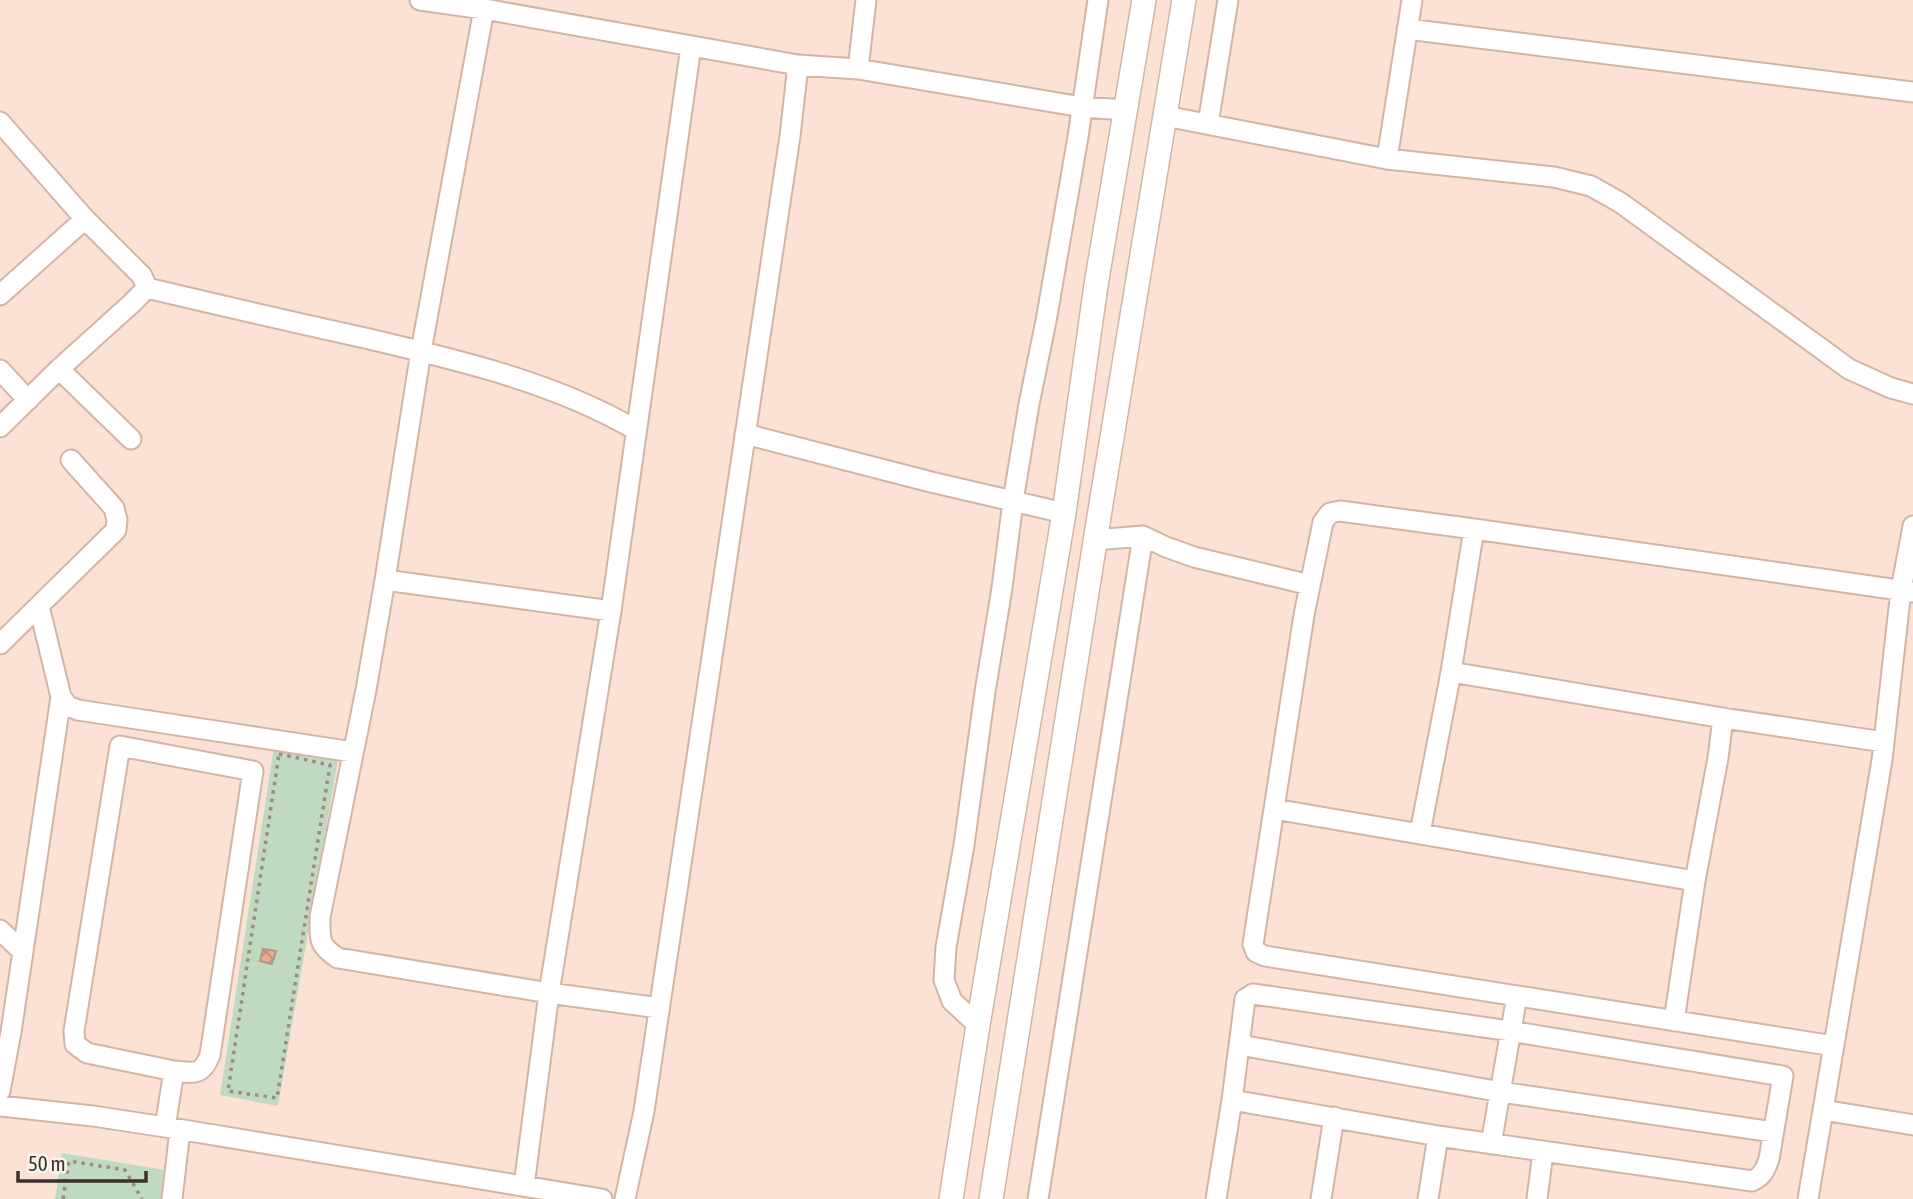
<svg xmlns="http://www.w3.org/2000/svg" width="1913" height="1199" font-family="'Asap Condensed',sans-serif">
<defs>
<pattern id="building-cross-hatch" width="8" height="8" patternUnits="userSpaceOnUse" patternTransform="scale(1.75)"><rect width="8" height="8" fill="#e5b093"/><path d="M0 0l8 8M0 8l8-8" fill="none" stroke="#bb9078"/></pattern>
</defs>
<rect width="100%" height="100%" fill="#fce2d4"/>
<!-- green -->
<path fill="#c0dac1" d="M 274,747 L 338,760 L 278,1106 L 220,1095 Z
M 62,1153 L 165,1170 L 161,1199 L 55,1199 Z"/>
<!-- building -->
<path fill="url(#building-cross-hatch)" stroke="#b39686" stroke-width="2" d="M 263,949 L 276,951 L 272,964 L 260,961 Z"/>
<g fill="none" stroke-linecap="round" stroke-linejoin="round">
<!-- minor casing -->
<g stroke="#d4b5a5" stroke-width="23">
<path id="minor" d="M 420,0 L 484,9 L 798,65 L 858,69 L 1082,107 L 1126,110
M 484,9 L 421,351 L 385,580 L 366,690 L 320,917 C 320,940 318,945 338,958 L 549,993 L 659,1008
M 1407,29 L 1913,92
M 858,69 L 866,0
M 1165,116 L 1387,159 L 1554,177 L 1591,186 L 1621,203 L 1849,369 L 1891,388 L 1913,394
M 0,122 L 85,219 L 142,276 L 147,288
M 1208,124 L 1228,0
M 1387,159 L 1412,0
M 147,288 C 219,305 292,322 365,338 C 457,360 554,382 636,430
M 0,295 L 85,219
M 59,369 L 131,439
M 0,370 L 28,400
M 0,427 L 59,369 L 131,304 L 147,288
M 745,434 L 931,482 L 1064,513
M 1095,540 L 1143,536 L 1166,547 L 1194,557 L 1310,585
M 385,580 L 611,611
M 0,644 L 116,530 L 117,520 L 114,508 L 71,460
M 1451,672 L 1723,718 L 1884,742
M 61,697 L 68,706 L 78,710 L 353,752
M 1274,809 L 1304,615 L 1323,522 L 1330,513 L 1340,511 L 1474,529
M 1420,833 L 1451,672 L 1474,529 L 1913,592
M 1695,881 L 1274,809 L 1253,944 L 1256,952 L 1265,956 L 1834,1046
M 0,930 L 23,952
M 1674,1021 L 1695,881 L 1718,758 L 1723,718
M 978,1025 L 952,1001 L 944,980 L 946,947 L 964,845 L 985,692 L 1002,588 L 1013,501 L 1029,404 L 1046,321 L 1078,137 L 1098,0
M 1240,1045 L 1501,1092 L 1773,1132
M 0,1091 L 11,1032 L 61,697 L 39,606
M 0,1106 L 93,1116 L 165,1127 L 602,1199
M 1823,1110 L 1913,1125
M 165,1127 L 174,1071 C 194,1073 202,1076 210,1055 L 253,771 L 120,746 L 74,1031 L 75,1044 L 87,1053 L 174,1071
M 1491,1144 L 1517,996
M 524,1186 L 549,993 L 611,611 L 691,46
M 172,1199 L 180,1130
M 625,1199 L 644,1111 L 790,136 L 798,65
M 1038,1199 L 1143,536
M 1216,1199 L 1232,1100 L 1438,1136 L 1752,1181 C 1763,1176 1765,1170 1769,1159 L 1783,1076 L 1510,1031 L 1253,994 L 1245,999 L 1232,1100
M 1321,1199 L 1334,1117
M 1428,1199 L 1438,1136
M 1537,1199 L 1543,1152
M 1808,1199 L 1882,760 L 1901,590 L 1913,526"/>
</g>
<!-- major casing -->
<g stroke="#d4b5a5" stroke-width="26">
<path id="major" d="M 951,1199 L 978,1025 L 1064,513 L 1096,285 L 1144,0
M 991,1199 L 1101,504 L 1184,0"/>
</g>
<!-- path -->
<path stroke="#9d8a80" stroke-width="3.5" stroke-dasharray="3.5 5" stroke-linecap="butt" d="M 279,754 L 330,765 L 277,1098 L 228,1091 Z
M 63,1199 L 69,1161 L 125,1170 L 142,1199"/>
<!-- minor -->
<use href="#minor" stroke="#fff" stroke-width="19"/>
<!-- major -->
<use href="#major" stroke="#fff" stroke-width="23"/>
</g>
<!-- scale -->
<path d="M18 1171v10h128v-10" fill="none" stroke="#3c302a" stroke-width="3.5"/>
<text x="28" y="1171" font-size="21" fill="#3c302a" stroke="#faf4f0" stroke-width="5" paint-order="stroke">50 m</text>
</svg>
